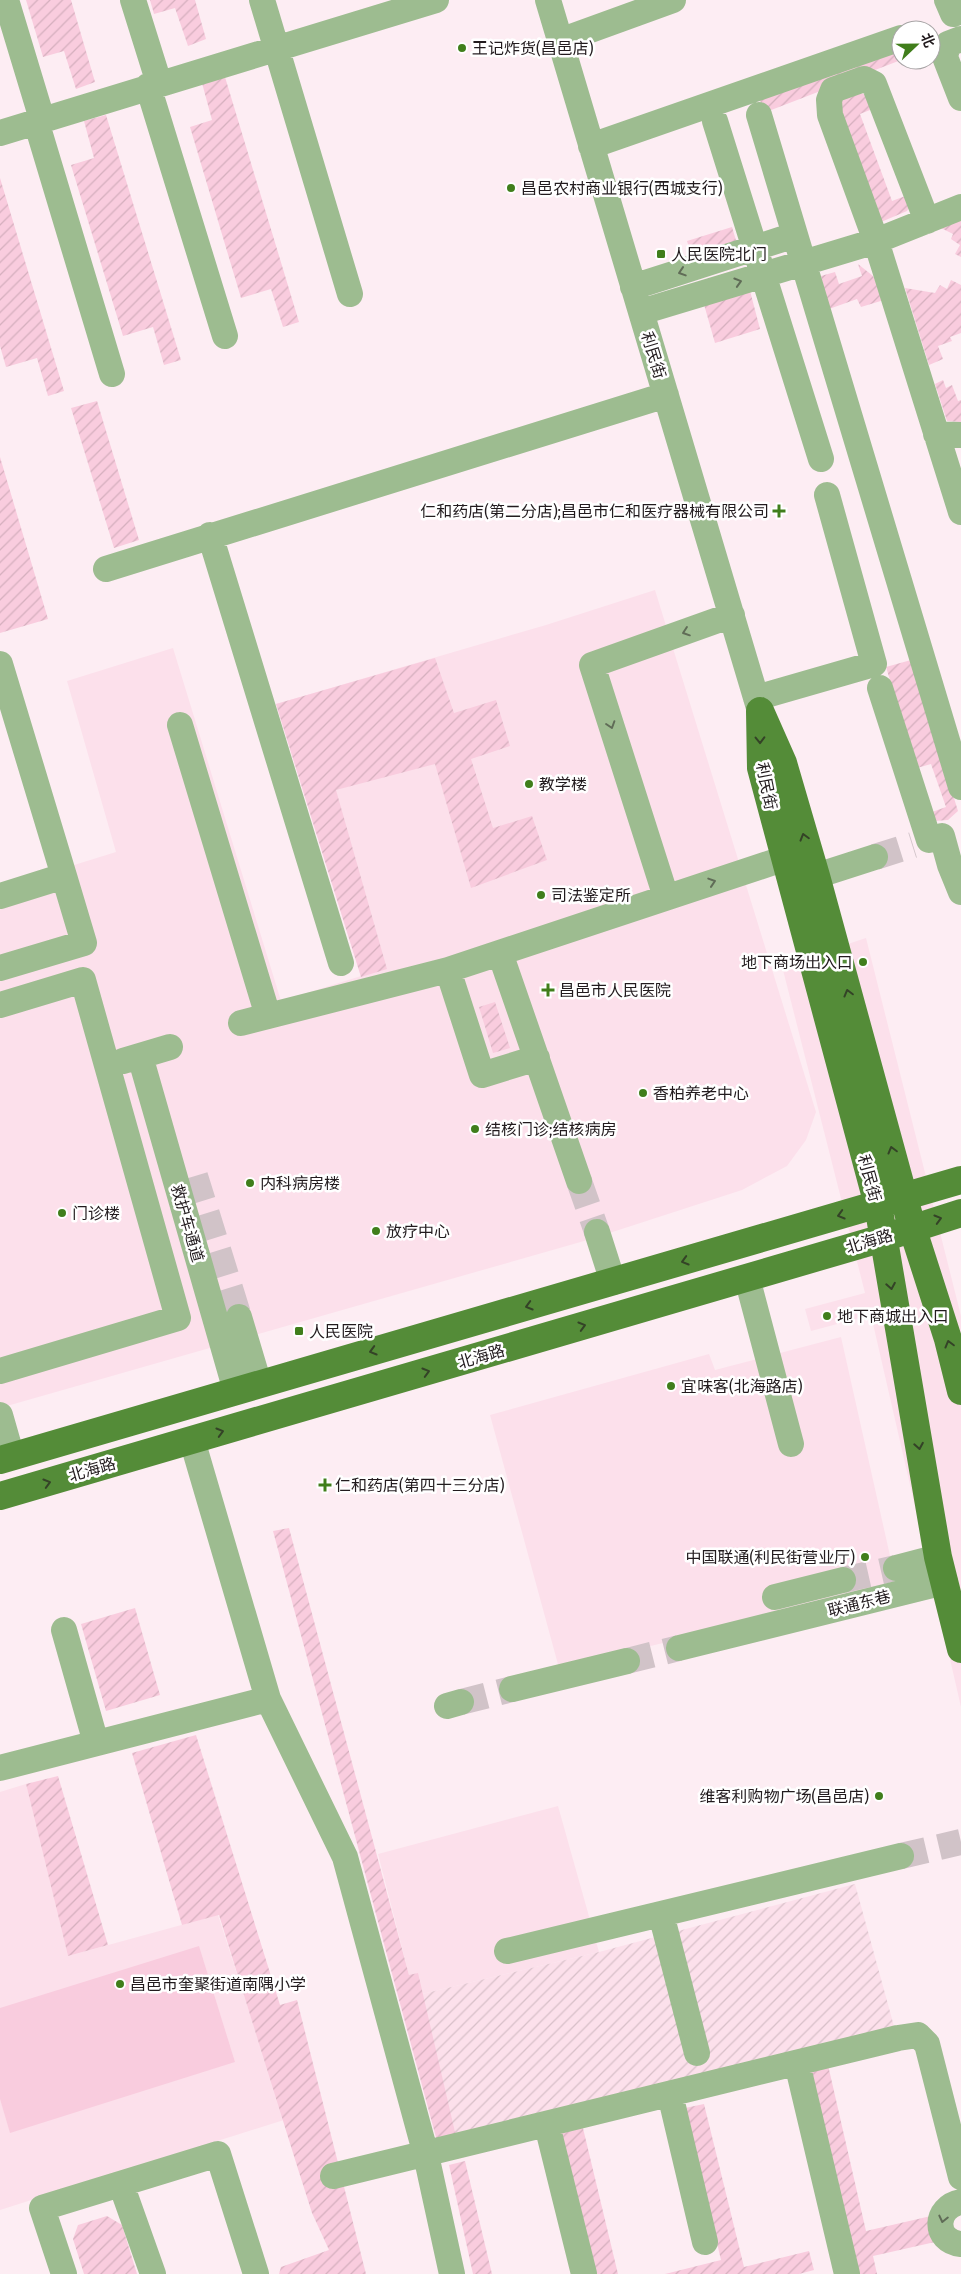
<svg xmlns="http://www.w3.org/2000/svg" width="961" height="2274" font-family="'Fira Sans Condensed','Noto Sans SC',sans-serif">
<defs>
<pattern id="industrial-furrows" width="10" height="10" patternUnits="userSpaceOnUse" patternTransform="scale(1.25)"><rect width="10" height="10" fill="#fce0eb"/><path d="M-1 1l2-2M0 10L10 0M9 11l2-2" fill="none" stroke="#d8c0c9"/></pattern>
<pattern id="garden-furrows" width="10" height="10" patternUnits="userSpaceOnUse" patternTransform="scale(1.25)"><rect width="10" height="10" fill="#f9ccde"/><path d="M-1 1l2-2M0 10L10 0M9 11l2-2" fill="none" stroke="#d5afbe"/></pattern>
</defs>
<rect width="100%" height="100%" fill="#fdedf3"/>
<!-- built -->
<path fill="#fce0eb" d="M 655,590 L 816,1112 L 806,1140 L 787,1166 L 742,1190 L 591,1239 L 0,1408 L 0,888 L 116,852 L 67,681 L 173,648 L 281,1001 L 361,976 L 276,704 L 546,625 Z
M 866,938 L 961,1316 L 961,1707 L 871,1315 L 811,1331 L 805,1309 L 865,1293 L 782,966 Z
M 841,1337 L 897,1587 L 559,1668 L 490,1415 L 709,1354 L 715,1370 Z
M 26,1784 L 68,1956 L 218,1915 L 284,2120 L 0,2210 L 0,1792 Z
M 558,1806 L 599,1952 L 422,1994 L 409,1975 L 378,1854 Z"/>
<!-- industrial -->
<path fill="url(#industrial-furrows)" d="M 855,1884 L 895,2030 L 456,2136 L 422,1994 L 599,1952 Z"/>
<!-- park -->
<path fill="#f9ccde" d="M 199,1946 L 235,2062 L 10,2133 L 0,2099 L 0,2008 Z"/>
<!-- garden -->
<path fill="url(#garden-furrows)" d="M 26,0 L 71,0 L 95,82 L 76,89 L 64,51 L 43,57 Z
M 150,0 L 195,0 L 206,39 L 188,46 L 175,8 L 154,14 Z
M 901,46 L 901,60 L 766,112 L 758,97 Z
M 225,77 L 299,322 L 283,327 L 271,289 L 241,298 L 190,127 L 212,120 L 202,83 Z
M 858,92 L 869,96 L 875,108 L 860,114 L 892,201 L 908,195 L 911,204 L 907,211 L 881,222 L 835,109 L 840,99 Z
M 106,115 L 181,360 L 164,365 L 153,327 L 123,336 L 71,165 L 94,158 L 84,121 Z
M 0,178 L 64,391 L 48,396 L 37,358 L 6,367 L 0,346 Z
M 961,218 L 961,257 L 955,254 L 960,245 L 951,239 L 953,234 L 939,227 Z
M 732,227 L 738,247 L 693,261 L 687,241 Z
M 858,264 L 873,276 L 884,300 L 861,307 L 857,299 L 829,309 L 821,276 L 835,272 L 839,284 L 862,276 Z
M 951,280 L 961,285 L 961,333 L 950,337 L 952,341 L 938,346 L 943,359 L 929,365 L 905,288 L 935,293 L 940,285 L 947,289 Z
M 749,287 L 760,329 L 715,343 L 703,301 Z
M 943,380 L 946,388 L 952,385 L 958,401 L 961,400 L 961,422 L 947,421 L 935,384 Z
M 97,401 L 139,540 L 114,548 L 71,408 Z
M 0,457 L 48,619 L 0,633 Z
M 435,658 L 454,713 L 496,700 L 510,746 L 471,759 L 493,828 L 532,816 L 547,860 L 471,888 L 435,764 L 336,790 L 387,969 L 361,977 L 276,704 Z
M 911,660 L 958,811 L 948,820 L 935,821 L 932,812 L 946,807 L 931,764 L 917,768 L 886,667 Z
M 495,1002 L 510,1048 L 493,1053 L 479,1007 Z
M 289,1528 L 409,1975 L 418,1973 L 456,2136 L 437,2141 L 273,1531 Z
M 135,1608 L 160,1695 L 106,1711 L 81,1624 Z
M 196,1735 L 280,2005 L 297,2000 L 366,2274 L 279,2274 L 281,2267 L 329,2250 L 312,2213 L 298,2169 L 219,1915 L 182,1925 L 132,1753 Z
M 58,1776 L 108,1945 L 68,1956 L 26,1784 Z
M 828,2065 L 866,2231 L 931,2216 L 935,2242 L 873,2256 L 877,2274 L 853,2274 L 805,2071 Z
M 704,2104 L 744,2267 L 809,2251 L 814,2270 L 799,2274 L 665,2274 L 721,2260 L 685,2108 Z
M 582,2124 L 618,2274 L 591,2274 L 557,2130 Z
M 465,2161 L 492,2274 L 473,2274 L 449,2165 Z
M 107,2216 L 122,2225 L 137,2274 L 84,2274 L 73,2239 L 78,2225 Z"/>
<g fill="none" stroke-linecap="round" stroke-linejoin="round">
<!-- minor-tunnel -->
<path stroke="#d1c3c8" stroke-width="26" stroke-dasharray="26 13" stroke-linecap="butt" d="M 875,857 L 913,845
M 195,1176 L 239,1317
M 579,1181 L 597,1232
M 843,1580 L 896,1568
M 627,1661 L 679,1648
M 461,1702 L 512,1689
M 901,1856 L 961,1842"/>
<!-- minor -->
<path stroke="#9dbc90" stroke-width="26" d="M 6,0 L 42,119
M 133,0 L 159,83
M 262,0 L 350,294
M 548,0 L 760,711
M 947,0 L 953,14 L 961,11
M 961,39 L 948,44 L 945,57 L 961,98
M 560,41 L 673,0
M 148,86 L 225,336
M 759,115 L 961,787
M 36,121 L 112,374
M 715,121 L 821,459
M 0,133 L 436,0
M 591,146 L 901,38
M 927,221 L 874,84 L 864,79 L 833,90 L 829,100 L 830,115 L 876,241 L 961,512
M 633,287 L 795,235
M 641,312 L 876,241 L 961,207
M 936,434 L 961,435
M 210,535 L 341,963
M 106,569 L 666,395
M 0,664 L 64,876 L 0,896
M 880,688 L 929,840
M 756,698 L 874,664 L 827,495
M 180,725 L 268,1016
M 942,836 L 950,865 L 961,892
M 816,876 L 875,857
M 666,897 L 592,665 L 732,615
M 500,953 L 579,1181
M 0,968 L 84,943 L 64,876
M 448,970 L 482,1075 L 537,1058
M 0,1005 L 83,980 L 178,1318 L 0,1371
M 241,1023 L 448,970 L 783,859
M 140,1056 L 236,1391
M 123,1061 L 170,1047
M 597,1232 L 613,1282
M 747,1278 L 791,1444
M 239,1317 L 259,1384
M 0,1415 L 12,1457
M 192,1440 L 268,1699 L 345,1857 L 426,2155 L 452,2274
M 896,1568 L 938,1557
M 775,1597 L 843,1580
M 64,1630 L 96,1743
M 679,1648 L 945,1582
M 512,1689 L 627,1661
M 447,1706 L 461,1702
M 0,1768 L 268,1699
M 661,1914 L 697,2053
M 507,1951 L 901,1856
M 797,2063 L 847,2274
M 670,2094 L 705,2242
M 547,2125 L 584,2274
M 333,2176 L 898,2038 L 918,2035 L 927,2044 L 961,2177
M 121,2184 L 153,2274
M 961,2202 C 934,2207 933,2241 961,2244
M 64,2274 L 42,2208 L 218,2154 L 256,2274"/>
<!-- major -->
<path stroke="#548c38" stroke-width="28" d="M 961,1391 L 948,1339 L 912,1227 L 816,876 L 783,763 L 760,711 L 761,768 L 878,1205 L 938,1557 L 961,1649
M 0,1460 L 961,1180
M 0,1496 L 883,1238 L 961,1213"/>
</g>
<!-- one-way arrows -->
<defs><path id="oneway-chevron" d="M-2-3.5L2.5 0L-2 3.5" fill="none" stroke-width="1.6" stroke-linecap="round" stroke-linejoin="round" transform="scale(1.25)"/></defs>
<g stroke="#606c57">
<use href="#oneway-chevron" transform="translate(682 272) rotate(162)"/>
<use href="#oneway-chevron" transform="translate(738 282) rotate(-17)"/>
<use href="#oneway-chevron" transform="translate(686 632) rotate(161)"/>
<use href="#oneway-chevron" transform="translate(611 725) rotate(72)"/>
<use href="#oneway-chevron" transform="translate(712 882) rotate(-18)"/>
<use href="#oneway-chevron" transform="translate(943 2219) rotate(103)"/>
</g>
<g stroke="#344327">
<use href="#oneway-chevron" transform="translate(760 740) rotate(89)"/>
<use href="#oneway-chevron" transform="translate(804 837) rotate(-106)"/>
<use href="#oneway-chevron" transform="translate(848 993) rotate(-105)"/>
<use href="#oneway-chevron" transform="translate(892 1150) rotate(-105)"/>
<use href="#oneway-chevron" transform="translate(841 1215) rotate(164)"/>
<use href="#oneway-chevron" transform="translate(938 1219) rotate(-16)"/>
<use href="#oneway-chevron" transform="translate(685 1261) rotate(164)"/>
<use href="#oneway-chevron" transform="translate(891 1286) rotate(80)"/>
<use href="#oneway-chevron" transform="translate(529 1306) rotate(164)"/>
<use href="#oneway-chevron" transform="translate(582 1326) rotate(-16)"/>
<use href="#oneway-chevron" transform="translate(949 1344) rotate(-105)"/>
<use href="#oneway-chevron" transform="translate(373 1351) rotate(164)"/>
<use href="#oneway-chevron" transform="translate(426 1372) rotate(-16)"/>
<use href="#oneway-chevron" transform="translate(220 1432) rotate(-16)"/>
<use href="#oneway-chevron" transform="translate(919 1446) rotate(80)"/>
<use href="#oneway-chevron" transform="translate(47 1483) rotate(-16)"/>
</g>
<!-- markers -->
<g fill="#407e1b" stroke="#fff" stroke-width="2">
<circle cx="462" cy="48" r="5"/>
<circle cx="511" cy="188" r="5"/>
<rect x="656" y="249" width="10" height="10" rx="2.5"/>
<path d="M776.5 503.5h5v5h5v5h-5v5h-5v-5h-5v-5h5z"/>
<circle cx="529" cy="784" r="5"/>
<circle cx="541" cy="895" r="5"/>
<circle cx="863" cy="962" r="5"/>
<path d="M545.5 982.5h5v5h5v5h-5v5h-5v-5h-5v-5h5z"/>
<circle cx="643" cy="1093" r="5"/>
<circle cx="475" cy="1129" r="5"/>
<circle cx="250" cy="1183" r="5"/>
<circle cx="62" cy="1213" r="5"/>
<circle cx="376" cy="1231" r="5"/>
<circle cx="827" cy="1316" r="5"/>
<rect x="294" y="1326" width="10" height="10" rx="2.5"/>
<circle cx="671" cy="1386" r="5"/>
<path d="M322.5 1477.5h5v5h5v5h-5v5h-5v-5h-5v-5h5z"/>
<circle cx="865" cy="1557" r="5"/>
<circle cx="879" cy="1796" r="5"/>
<circle cx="120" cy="1984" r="5"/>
</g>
<g text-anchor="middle" stroke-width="5" stroke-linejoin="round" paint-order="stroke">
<!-- poi labels -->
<g font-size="16" fill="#221b1e" stroke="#fff" text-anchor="start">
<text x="472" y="54">王记炸货(昌邑店)</text>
<text x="521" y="194">昌邑农村商业银行(西城支行)</text>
<text x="671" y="260">人民医院北门</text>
<text x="769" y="517" text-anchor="end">仁和药店(第二分店);昌邑市仁和医疗器械有限公司</text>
<text x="539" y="790">教学楼</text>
<text x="551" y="901">司法鉴定所</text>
<text x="853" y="968" text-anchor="end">地下商场出入口</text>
<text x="559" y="996">昌邑市人民医院</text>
<text x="653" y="1099">香柏养老中心</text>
<text x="485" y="1135">结核门诊;结核病房</text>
<text x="260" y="1189">内科病房楼</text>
<text x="72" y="1219">门诊楼</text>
<text x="386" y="1237">放疗中心</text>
<text x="837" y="1322">地下商城出入口</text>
<text x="309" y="1337">人民医院</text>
<text x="681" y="1392">宜味客(北海路店)</text>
<text x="335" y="1491">仁和药店(第四十三分店)</text>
<text x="855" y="1563" text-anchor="end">中国联通(利民街营业厅)</text>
<text x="869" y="1802" text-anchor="end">维客利购物广场(昌邑店)</text>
<text x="130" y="1990">昌邑市奎聚街道南隅小学</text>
</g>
<!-- street labels -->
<g font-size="16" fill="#221b1e" stroke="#fff">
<text transform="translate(654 355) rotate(73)" y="6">利民街</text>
<text transform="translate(767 786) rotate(79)" y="6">利民街</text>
<text transform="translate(870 1178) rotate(75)" y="6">利民街</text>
<text transform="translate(188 1223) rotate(74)" y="6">救护车通道</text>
<text transform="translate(869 1241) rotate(-17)" y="6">北海路</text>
<text transform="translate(481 1356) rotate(-16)" y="6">北海路</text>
<text transform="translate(92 1469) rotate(-16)" y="6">北海路</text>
<text transform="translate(859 1603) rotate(-14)" y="6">联通东巷</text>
</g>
</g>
<!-- north arrow -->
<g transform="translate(916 45) rotate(68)"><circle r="24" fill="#ffffff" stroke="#a7a4a5"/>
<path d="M0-4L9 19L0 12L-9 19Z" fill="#407e1b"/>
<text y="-8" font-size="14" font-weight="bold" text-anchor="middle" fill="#221b1e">北</text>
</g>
</svg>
